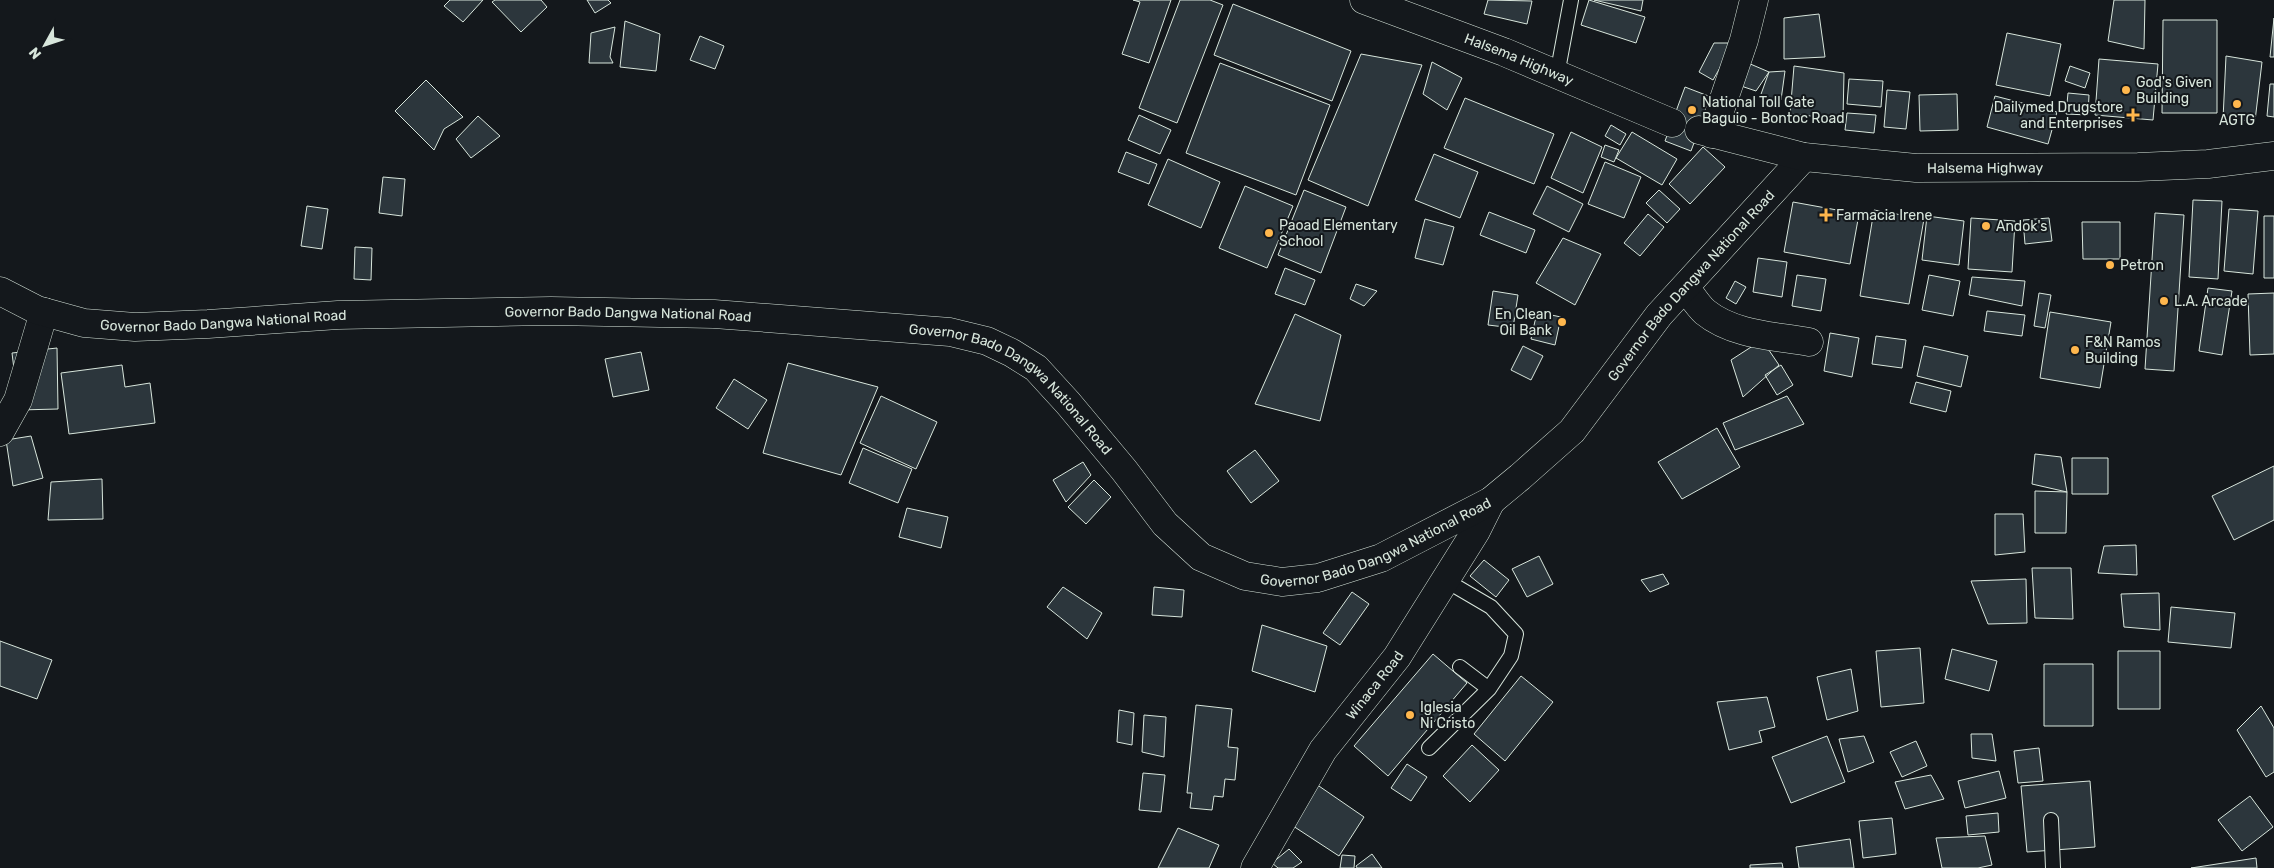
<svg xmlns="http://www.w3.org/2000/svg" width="2274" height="868" font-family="Rubik,sans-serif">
<rect width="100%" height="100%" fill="#14181c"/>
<!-- building -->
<path fill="#2c363c" stroke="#d8e6dc" d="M 450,0 L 483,0 L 463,22 L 444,6 Z
M 495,0 L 541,0 L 547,7 L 521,32 L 492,2 Z
M 587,0 L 608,0 L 611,3 L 595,13 Z
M 1133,0 L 1171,0 L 1149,63 L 1122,54 L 1140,2 Z
M 1180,0 L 1210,0 L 1223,5 L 1177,123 L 1139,108 Z
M 1488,0 L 1532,1 L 1527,24 L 1484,14 Z
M 1589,0 L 1645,17 L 1636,43 L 1581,25 Z
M 1594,0 L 1643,0 L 1641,11 Z
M 2114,0 L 2145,0 L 2144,49 L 2108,41 Z
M 1233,4 L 1351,51 L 1332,101 L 1214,55 Z
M 1819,14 L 1825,57 L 1784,59 L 1784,18 Z
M 2274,18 L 2274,57 L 2270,57 Z
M 2163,20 L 2217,20 L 2217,113 L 2162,113 Z
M 625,21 L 660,34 L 656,71 L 620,67 Z
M 615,27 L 610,57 L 613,63 L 589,63 L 591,33 Z
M 2007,33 L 2061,44 L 2050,96 L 1996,85 Z
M 700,36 L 724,46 L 715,69 L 690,60 Z
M 1714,43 L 1734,43 L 1713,80 L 1699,72 Z
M 1361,54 L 1422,65 L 1368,206 L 1308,180 Z
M 2226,56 L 2262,62 L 2255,121 L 2223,119 Z
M 2099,59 L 2158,64 L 2153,120 L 2095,115 Z
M 1432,62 L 1462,78 L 1447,110 L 1423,94 Z
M 1220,63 L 1330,105 L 1296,195 L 1186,153 Z
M 1748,63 L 1769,72 L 1756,91 L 1738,85 Z
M 1794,66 L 1844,73 L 1843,119 L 1790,114 Z
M 2070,66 L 2090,73 L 2085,88 L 2065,81 Z
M 1785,71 L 1781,100 L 1760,97 L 1769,72 Z
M 1849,79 L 1883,81 L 1881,107 L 1847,104 Z
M 426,80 L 463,117 L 444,129 L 434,150 L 395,111 Z
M 2270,84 L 2274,84 L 2274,117 L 2267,116 Z
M 1685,87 L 1711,97 L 1691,151 L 1665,141 Z
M 1887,90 L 1910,92 L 1906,129 L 1884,127 Z
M 2068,93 L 2089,95 L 2088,115 L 2066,114 Z
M 1957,94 L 1958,130 L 1920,131 L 1919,95 Z
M 1995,96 L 2057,112 L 2048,144 L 1987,127 Z
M 1465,98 L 1554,134 L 1534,184 L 1444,148 Z
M 1847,113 L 1876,115 L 1874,133 L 1845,130 Z
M 1139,115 L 1171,130 L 1160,154 L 1128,140 Z
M 478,116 L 500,136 L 471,158 L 456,139 Z
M 1611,125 L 1626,134 L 1620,145 L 1605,136 Z
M 1571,132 L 1602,147 L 1583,193 L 1551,178 Z
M 1632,132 L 1677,159 L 1662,185 L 1616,158 Z
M 1605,145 L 1619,150 L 1614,162 L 1601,157 Z
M 1703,147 L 1725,167 L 1690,204 L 1669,184 Z
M 1126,152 L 1157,164 L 1149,184 L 1118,172 Z
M 1434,154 L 1478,172 L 1460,218 L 1415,200 Z
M 1168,159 L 1220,182 L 1201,228 L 1148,205 Z
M 1605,162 L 1641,177 L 1624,218 L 1588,204 Z
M 383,177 L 405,179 L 402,216 L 379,213 Z
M 1245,186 L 1293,206 L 1267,268 L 1219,248 Z
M 1547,186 L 1583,204 L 1569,232 L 1533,214 Z
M 1304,190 L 1346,207 L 1321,273 L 1278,255 Z
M 1659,190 L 1680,209 L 1667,223 L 1646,203 Z
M 2193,200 L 2222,201 L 2218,279 L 2189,277 Z
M 1793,202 L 1859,214 L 1850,264 L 1784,252 Z
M 307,206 L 328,209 L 322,249 L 301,246 Z
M 2229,209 L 2258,211 L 2253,274 L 2224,271 Z
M 1874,210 L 1924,219 L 1909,304 L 1860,296 Z
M 1489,212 L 1535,230 L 1526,253 L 1480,235 Z
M 2155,213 L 2184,215 L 2174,371 L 2145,369 Z
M 1648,214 L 1664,227 L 1640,256 L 1624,243 Z
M 1927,216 L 1964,221 L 1959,265 L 1922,260 Z
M 2264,216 L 2274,216 L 2274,278 L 2264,278 Z
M 1971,218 L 2015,221 L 2012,272 L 1968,269 Z
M 2049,218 L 2052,241 L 2025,244 L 2023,220 Z
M 1425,219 L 1454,227 L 1443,265 L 1415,258 Z
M 2082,222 L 2120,222 L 2120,259 L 2083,259 Z
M 1563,238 L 1601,254 L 1575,305 L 1536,283 Z
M 355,247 L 372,248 L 371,280 L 354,279 Z
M 1758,258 L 1787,262 L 1782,297 L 1753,292 Z
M 1285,268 L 1315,280 L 1305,305 L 1275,294 Z
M 1797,275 L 1826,279 L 1821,311 L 1792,306 Z
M 1929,275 L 1960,281 L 1953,316 L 1922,310 Z
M 1972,277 L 2025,281 L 2022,306 L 1969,295 Z
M 1735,281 L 1746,287 L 1736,304 L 1726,298 Z
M 1356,284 L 1377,291 L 1364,306 L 1350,299 Z
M 2208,288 L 2232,291 L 2222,355 L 2199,351 Z
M 1493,291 L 1518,295 L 1513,328 L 1488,325 Z
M 2039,293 L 2051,295 L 2045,328 L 2034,326 Z
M 2274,293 L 2274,354 L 2250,355 L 2248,294 Z
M 1987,311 L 2025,315 L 2022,336 L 1984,331 Z
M 1537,312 L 1561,317 L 1555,345 L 1531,339 Z
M 2050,312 L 2111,322 L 2100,388 L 2040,378 Z
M 1295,314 L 1341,335 L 1320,421 L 1255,404 Z
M 1830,333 L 1859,338 L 1852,377 L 1824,371 Z
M 1876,336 L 1906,340 L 1902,368 L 1872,364 Z
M 1762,340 L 1779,365 L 1743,397 L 1731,360 Z
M 1523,346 L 1543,356 L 1531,380 L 1511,370 Z
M 1924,346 L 1968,356 L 1961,387 L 1917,376 Z
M 57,348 L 58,409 L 19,410 L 12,353 Z
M 641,352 L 649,390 L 613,397 L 605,359 Z
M 788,363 L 878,387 L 841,475 L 763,453 Z
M 122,365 L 125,387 L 150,383 L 155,423 L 69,434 L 61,373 Z
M 1781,365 L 1793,385 L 1777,395 L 1765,375 Z
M 734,379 L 767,400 L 748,429 L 716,408 Z
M 1916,382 L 1951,391 L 1946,412 L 1910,403 Z
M 881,396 L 937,422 L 916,469 L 860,443 Z
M 1787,396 L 1804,424 L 1735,450 L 1723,423 Z
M 1717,428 L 1740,467 L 1682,499 L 1658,462 Z
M 31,436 L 43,478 L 13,486 L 6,440 Z
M 863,448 L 912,469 L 898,503 L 849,483 Z
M 1255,450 L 1279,481 L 1251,503 L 1227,471 Z
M 2035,454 L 2061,457 L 2067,492 L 2032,484 Z
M 2072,458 L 2108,458 L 2108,494 L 2072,494 Z
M 1083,462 L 1091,475 L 1066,502 L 1053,480 Z
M 2274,466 L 2274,520 L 2234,540 L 2212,496 Z
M 102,479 L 103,519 L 48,520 L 51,482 Z
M 1094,480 L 1111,497 L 1086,524 L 1068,507 Z
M 2035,491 L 2067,492 L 2066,533 L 2035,533 Z
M 907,508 L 948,517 L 941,548 L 899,537 Z
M 1995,514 L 2023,514 L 2025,552 L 1995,555 Z
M 2136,545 L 2137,575 L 2098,573 L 2104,546 Z
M 1539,556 L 1553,584 L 1527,597 L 1512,569 Z
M 1484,560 L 1509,580 L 1496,597 L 1470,576 Z
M 2032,568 L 2071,568 L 2073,619 L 2035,618 Z
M 1663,574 L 1669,584 L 1650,592 L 1641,580 Z
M 2026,579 L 2027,623 L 1988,624 L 1971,581 Z
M 1063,587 L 1102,613 L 1087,639 L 1047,607 Z
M 1154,587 L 1184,590 L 1182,617 L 1152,615 Z
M 1352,592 L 1369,604 L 1340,645 L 1323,633 Z
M 2159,593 L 2160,630 L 2124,627 L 2121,594 Z
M 2171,607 L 2235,613 L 2231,648 L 2168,642 Z
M 1262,625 L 1327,646 L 1315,692 L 1252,671 Z
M 0,641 L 52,660 L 37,699 L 0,686 Z
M 1920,648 L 1924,703 L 1881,707 L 1876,651 Z
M 1952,649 L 1997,661 L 1989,691 L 1945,679 Z
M 2118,651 L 2160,651 L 2160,709 L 2118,709 Z
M 1433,654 L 1467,683 L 1388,776 L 1354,746 Z
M 2044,664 L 2093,664 L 2093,726 L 2044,726 Z
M 1851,669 L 1858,711 L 1827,720 L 1817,677 Z
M 1521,676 L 1553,702 L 1505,761 L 1474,734 Z
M 1767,697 L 1775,727 L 1759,731 L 1762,742 L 1729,750 L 1717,702 Z
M 1196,705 L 1232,709 L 1228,747 L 1238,748 L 1235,780 L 1225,779 L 1223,797 L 1214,796 L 1212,810 L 1190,808 L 1192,793 L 1187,793 Z
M 2261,706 L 2274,728 L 2274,772 L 2266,777 L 2237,730 Z
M 1119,710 L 1134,713 L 1132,745 L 1117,742 Z
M 1144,715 L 1166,717 L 1164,757 L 1142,752 Z
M 1971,734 L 1992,734 L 1996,761 L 1972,758 Z
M 1827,736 L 1845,782 L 1791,803 L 1772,757 Z
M 1864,736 L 1874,762 L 1848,772 L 1839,739 Z
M 1916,741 L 1927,766 L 1902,777 L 1890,752 Z
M 1472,745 L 1499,770 L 1470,802 L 1443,776 Z
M 2039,748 L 2043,781 L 2018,783 L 2014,751 Z
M 1407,764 L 1427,777 L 1411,801 L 1391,788 Z
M 1999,771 L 2006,798 L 1965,808 L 1958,781 Z
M 1143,773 L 1165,775 L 1161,812 L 1139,810 Z
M 1931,775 L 1944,799 L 1905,809 L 1895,782 Z
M 2090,781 L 2095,847 L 2027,852 L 2021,786 Z
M 1316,784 L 1364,817 L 1339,856 L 1290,824 Z
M 2250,796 L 2273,827 L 2242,851 L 2218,820 Z
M 1998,813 L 1999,832 L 1968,835 L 1966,816 Z
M 1892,818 L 1896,854 L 1863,858 L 1859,821 Z
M 1178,828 L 1219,845 L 1209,868 L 1158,868 Z
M 1985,836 L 1992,865 L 1978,868 L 1942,868 L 1936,838 Z
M 1850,839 L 1854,868 L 1799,868 L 1796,847 Z
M 1289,849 L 1302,862 L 1293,868 L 1278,868 L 1272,863 Z
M 1372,854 L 1382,868 L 1357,868 L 1356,866 Z
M 1342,855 L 1355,856 L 1354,868 L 1340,868 Z
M 2256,858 L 2257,868 L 2191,868 Z
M 1782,863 L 1783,868 L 1750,868 L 1750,865 Z"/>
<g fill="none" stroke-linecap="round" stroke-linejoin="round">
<!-- lane casing -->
<g stroke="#d8e6dc" stroke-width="16">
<path id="lane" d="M 1557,75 L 1571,0
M 1460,667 L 1489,689
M 1429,748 L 1489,689 L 1511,656 L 1516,634 L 1491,607 L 1445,580
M 2051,820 L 2053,868"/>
</g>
<!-- street casing -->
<g stroke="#d8e6dc" stroke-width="29">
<g id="street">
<path d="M 1712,134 L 1744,40 L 1754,0"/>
<path d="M 1686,288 C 1692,296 1698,306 1705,312 C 1733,335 1775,336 1809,342"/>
<path d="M 0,432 L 18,400 L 44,312"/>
<path id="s1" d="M 1255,868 L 1323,750 L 1397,657 L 1476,531 L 1491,501"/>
</g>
</g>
<!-- primary casing -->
<g stroke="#d8e6dc" stroke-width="29">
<g id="primary">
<path id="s2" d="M 0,291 L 37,310 L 84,323 L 135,327 L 208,324 L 338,315 L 551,311 L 714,314 L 950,332 L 987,341 L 1012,353 L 1036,368 L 1068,403 L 1124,470 L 1165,524 L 1201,557 L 1245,576 L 1282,582 L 1318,578 L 1381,558 L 1491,501 L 1520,477 L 1572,431 L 1659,315 L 1804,157"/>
</g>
</g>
<!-- highway casing -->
<g stroke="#d8e6dc" stroke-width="29">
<g id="highway">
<path id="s3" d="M 1364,0 L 1504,52 L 1672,123"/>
<path id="s4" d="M 1699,130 L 1804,157 L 1916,168 L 2138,167 L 2208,164 L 2274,156"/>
</g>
</g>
<!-- lane -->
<use href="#lane" stroke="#14181c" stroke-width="14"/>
<!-- street -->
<use href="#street" stroke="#14181c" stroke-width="28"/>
<!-- primary -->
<use href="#primary" stroke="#14181c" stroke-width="28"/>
<!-- highway -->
<use href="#highway" stroke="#14181c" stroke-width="28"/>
</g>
<!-- markers -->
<g fill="#ffb74d" stroke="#14181c" stroke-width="2">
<circle cx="2126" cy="90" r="5"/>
<circle cx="2237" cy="104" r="5"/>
<circle cx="1692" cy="110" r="5"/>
<path d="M2130.5 107.5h5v5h5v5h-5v5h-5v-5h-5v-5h5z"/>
<path d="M1823.5 207.5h5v5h5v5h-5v5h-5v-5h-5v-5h5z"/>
<circle cx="1986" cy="226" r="5"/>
<circle cx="1269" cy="233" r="5"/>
<circle cx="2110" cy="265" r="5"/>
<circle cx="2164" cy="301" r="5"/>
<circle cx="1562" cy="322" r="5"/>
<circle cx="2075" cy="350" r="5"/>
<circle cx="1410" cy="715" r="5"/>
</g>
<g text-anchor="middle" stroke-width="4" stroke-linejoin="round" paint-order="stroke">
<!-- street labels -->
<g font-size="14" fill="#d8e6dc" stroke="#14181c">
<text dy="5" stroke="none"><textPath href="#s3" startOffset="166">Halsema Highway</textPath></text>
<text dy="5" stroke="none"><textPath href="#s4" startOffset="290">Halsema Highway</textPath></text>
<text dy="5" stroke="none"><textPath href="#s2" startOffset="1910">Governor Bado Dangwa National Road</textPath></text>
<text dy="5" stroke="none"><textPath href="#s2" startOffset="635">Governor Bado Dangwa National Road</textPath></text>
<text dy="5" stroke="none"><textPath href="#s2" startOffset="230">Governor Bado Dangwa National Road</textPath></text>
<text dy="5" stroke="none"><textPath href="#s2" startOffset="1040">Governor Bado Dangwa National Road</textPath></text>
<text dy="5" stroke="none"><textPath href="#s2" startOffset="1490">Governor Bado Dangwa National Road</textPath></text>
<text dy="5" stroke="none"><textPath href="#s1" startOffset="219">Winaca Road</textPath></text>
</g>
<!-- poi labels -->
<g font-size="14" fill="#d8e6dc" stroke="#14181c" text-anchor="start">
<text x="2136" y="87">God's Given<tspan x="2136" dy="16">Building</tspan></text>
<text x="1702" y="107">National Toll Gate<tspan x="1702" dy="16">Baguio - Bontoc Road</tspan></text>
<text x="2123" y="112" text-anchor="end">Dailymed Drugstore<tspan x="2123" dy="16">and Enterprises</tspan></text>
<text x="2237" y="125" text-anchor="middle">AGTG</text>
<text x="1836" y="220">Farmacia Irene</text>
<text x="1279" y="230">Paoad Elementary<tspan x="1279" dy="16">School</tspan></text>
<text x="1996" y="231">Andok's</text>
<text x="2120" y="270">Petron</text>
<text x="2174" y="306">L.A. Arcade</text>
<text x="1552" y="319" text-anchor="end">En Clean<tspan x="1552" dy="16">Oil Bank</tspan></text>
<text x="2085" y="347">F&amp;N Ramos<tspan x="2085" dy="16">Building</tspan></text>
<text x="1420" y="712">Iglesia<tspan x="1420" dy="16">Ni Cristo</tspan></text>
</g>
</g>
<!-- north arrow -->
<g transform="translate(45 45) rotate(230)" stroke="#14181c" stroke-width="4" paint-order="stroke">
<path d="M0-4L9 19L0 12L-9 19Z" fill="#d8e6dc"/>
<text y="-8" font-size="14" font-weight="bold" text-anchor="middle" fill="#d8e6dc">N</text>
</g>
</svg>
